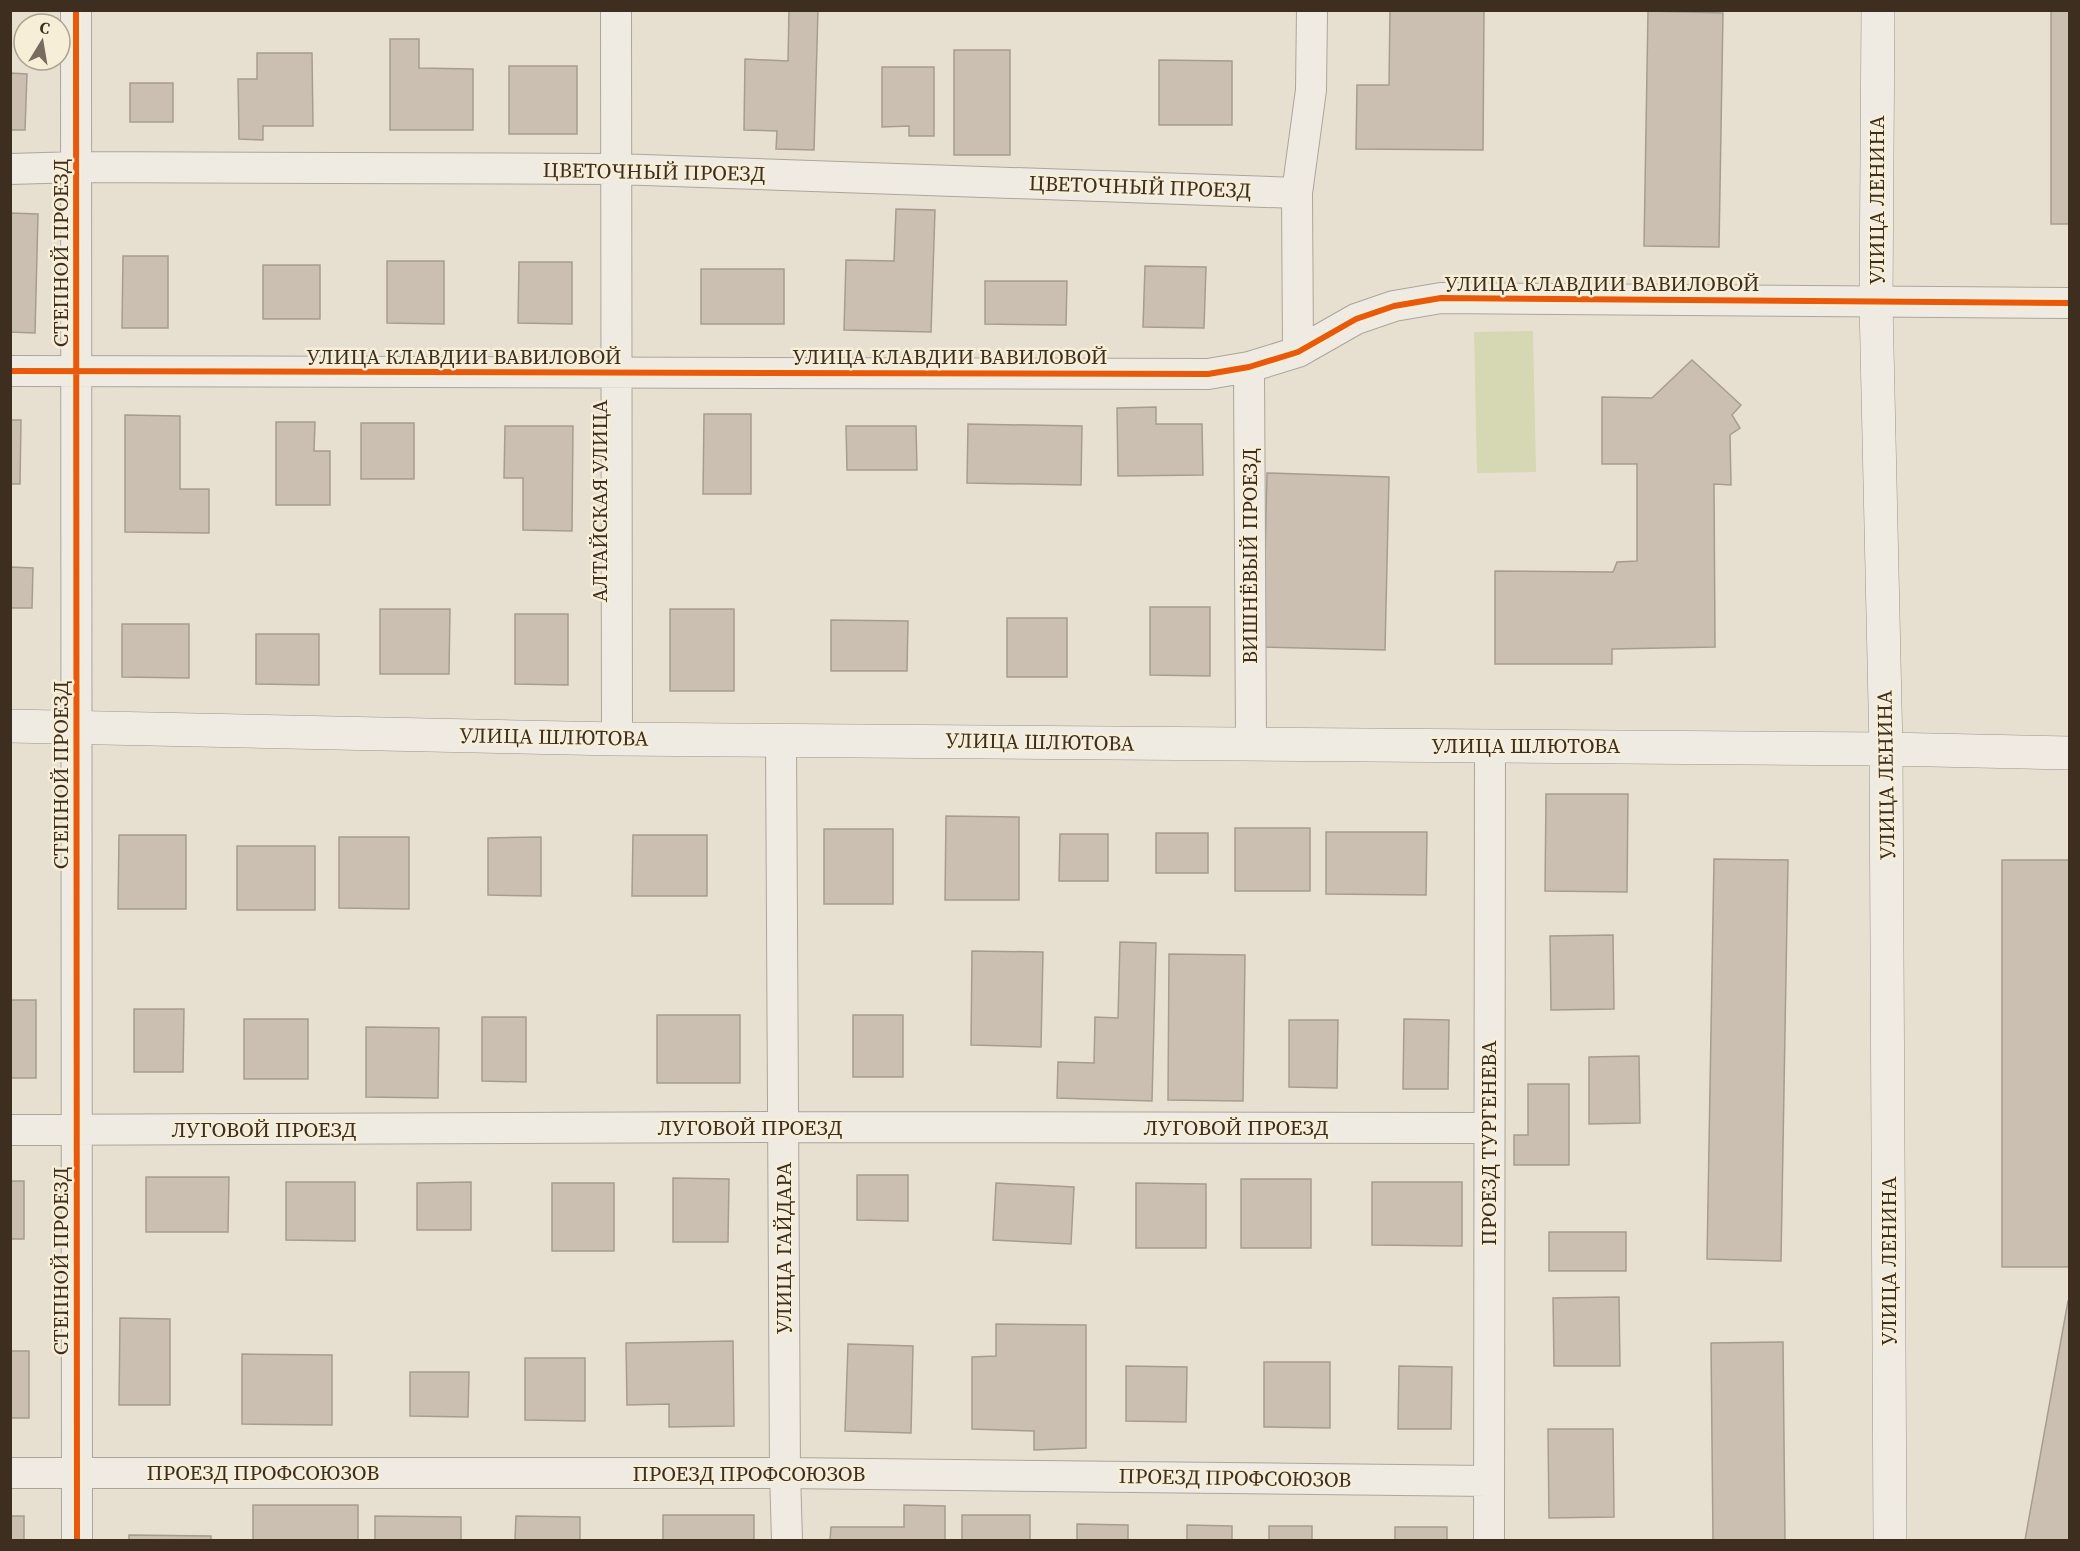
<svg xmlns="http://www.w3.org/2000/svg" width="2080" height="1551" font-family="'Source Serif 4',serif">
<rect width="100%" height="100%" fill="#e7e0d1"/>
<!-- green -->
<path fill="#d6d7b3" d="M 1533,331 L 1536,472 L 1477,473 L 1474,332 Z"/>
<!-- building -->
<path fill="#cbbfb2" stroke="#a89c90" stroke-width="1.5" d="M 789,10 L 818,10 L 814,150 L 776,149 L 777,131 L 744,130 L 745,59 L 788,61 Z
M 1390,10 L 1484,10 L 1483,150 L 1356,149 L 1357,85 L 1389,85 Z
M 2051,10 L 2070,10 L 2070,224 L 2051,224 Z
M 1648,11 L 1723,13 L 1719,247 L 1644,246 Z
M 390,39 L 419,39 L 419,68 L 473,69 L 473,130 L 390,130 Z
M 954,50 L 1010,50 L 1010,155 L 954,155 Z
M 257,53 L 312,53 L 313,126 L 263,126 L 263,140 L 239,139 L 238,79 L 257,79 Z
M 1159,60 L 1232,61 L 1232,125 L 1159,125 Z
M 509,66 L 577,66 L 577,134 L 509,134 Z
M 882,67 L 934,67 L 934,136 L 909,136 L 909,126 L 882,127 Z
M 10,73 L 27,74 L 25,130 L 10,130 Z
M 130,83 L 173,83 L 173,122 L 130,122 Z
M 896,209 L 935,210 L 931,332 L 844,330 L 846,260 L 894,261 Z
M 10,213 L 38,214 L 35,333 L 10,332 Z
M 123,256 L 168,256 L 168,328 L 122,328 Z
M 387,261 L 444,261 L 444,324 L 387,323 Z
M 519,262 L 572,262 L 572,324 L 518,323 Z
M 263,265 L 320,265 L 320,319 L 263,319 Z
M 1145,266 L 1206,267 L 1204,328 L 1143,327 Z
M 701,269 L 784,269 L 784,324 L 701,324 Z
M 985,281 L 1067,281 L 1066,325 L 985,324 Z
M 1692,360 L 1741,405 L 1732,415 L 1740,428 L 1730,435 L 1731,485 L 1714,484 L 1715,647 L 1612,649 L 1612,664 L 1495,664 L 1495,571 L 1613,572 L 1617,562 L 1637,561 L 1637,464 L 1602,464 L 1602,397 L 1652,398 Z
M 1156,407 L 1156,424 L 1202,424 L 1203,475 L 1118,476 L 1117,408 Z
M 704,414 L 751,414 L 751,494 L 703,494 Z
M 125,415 L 180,416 L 180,489 L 209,489 L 209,533 L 125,532 Z
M 10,420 L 21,420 L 20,484 L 10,484 Z
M 276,422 L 315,422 L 314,451 L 330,451 L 330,505 L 276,505 Z
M 361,423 L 414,423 L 414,479 L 361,479 Z
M 968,424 L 1082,426 L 1081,485 L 967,483 Z
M 505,426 L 573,426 L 572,531 L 523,530 L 523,478 L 504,478 Z
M 846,426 L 916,426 L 917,470 L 847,470 Z
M 1267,473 L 1389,477 L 1385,650 L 1263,647 Z
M 10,567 L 33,568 L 32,608 L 10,608 Z
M 1150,607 L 1210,607 L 1210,676 L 1150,675 Z
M 380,609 L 450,609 L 449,674 L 380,674 Z
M 670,609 L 734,609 L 734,691 L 670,691 Z
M 515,614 L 568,614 L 568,685 L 515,684 Z
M 1007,618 L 1067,618 L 1067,677 L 1007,677 Z
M 831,620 L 908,621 L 907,671 L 831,671 Z
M 122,624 L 189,624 L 189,678 L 122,677 Z
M 256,634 L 319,634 L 319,685 L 256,684 Z
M 1546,794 L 1628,794 L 1627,892 L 1545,891 Z
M 946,816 L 1019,817 L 1019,900 L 945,900 Z
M 1235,828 L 1310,828 L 1310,891 L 1235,891 Z
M 824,829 L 893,829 L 893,904 L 824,904 Z
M 1326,832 L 1427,832 L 1426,895 L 1326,894 Z
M 1156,833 L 1208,833 L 1208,873 L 1156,873 Z
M 1060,834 L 1108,834 L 1108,881 L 1059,881 Z
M 119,835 L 186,835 L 186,909 L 118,909 Z
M 633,835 L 707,835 L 707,896 L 632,896 Z
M 339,837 L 409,837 L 409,909 L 339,908 Z
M 541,837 L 541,896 L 488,895 L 488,838 Z
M 237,846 L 315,846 L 315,910 L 237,910 Z
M 1714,859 L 1788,860 L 1781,1261 L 1707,1259 Z
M 2002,860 L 2070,860 L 2070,1267 L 2002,1267 Z
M 1613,935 L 1614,1009 L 1551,1010 L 1550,936 Z
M 1120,942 L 1156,943 L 1152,1101 L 1057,1098 L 1058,1062 L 1094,1063 L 1095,1017 L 1118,1018 Z
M 972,951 L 1043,952 L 1041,1047 L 971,1045 Z
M 1169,954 L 1245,955 L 1243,1101 L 1168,1100 Z
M 10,1000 L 36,1000 L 36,1078 L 10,1078 Z
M 134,1009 L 184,1009 L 183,1072 L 134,1072 Z
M 657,1015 L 740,1015 L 740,1083 L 657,1083 Z
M 853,1015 L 903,1015 L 903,1077 L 853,1077 Z
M 482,1017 L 526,1017 L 526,1082 L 482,1081 Z
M 244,1019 L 308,1019 L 308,1079 L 244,1079 Z
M 1404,1019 L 1449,1020 L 1448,1089 L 1403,1089 Z
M 1289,1020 L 1338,1020 L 1337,1088 L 1289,1087 Z
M 366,1027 L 439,1028 L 438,1098 L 366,1097 Z
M 1639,1056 L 1640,1123 L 1589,1124 L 1589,1057 Z
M 1528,1084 L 1569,1084 L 1569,1165 L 1514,1165 L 1514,1135 L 1528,1135 Z
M 857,1175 L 908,1175 L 908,1221 L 857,1220 Z
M 146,1177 L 229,1177 L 228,1232 L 146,1232 Z
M 673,1178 L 729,1179 L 728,1242 L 673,1242 Z
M 1241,1179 L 1311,1179 L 1311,1248 L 1241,1248 Z
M 10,1181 L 24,1181 L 24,1239 L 10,1239 Z
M 286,1182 L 355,1182 L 355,1241 L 286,1240 Z
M 471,1182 L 471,1230 L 417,1230 L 417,1183 Z
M 1372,1182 L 1462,1182 L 1462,1246 L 1372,1245 Z
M 552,1183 L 614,1183 L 614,1251 L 552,1251 Z
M 996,1183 L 1074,1187 L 1071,1244 L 993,1240 Z
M 1136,1183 L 1206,1184 L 1206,1248 L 1136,1248 Z
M 1549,1232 L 1626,1232 L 1626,1271 L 1549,1271 Z
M 1619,1297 L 1620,1366 L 1554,1366 L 1553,1298 Z
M 2068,1301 L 2070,1301 L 2070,1540 L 2025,1540 Z
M 120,1318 L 170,1319 L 170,1405 L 119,1405 Z
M 996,1324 L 1086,1325 L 1086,1448 L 1034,1450 L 1034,1431 L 972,1429 L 972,1357 L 996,1356 Z
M 733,1341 L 734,1426 L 669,1427 L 669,1404 L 627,1405 L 626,1343 Z
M 1783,1342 L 1785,1540 L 1713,1540 L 1711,1343 Z
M 848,1344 L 913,1346 L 911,1433 L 845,1431 Z
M 10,1351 L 29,1351 L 29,1418 L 10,1418 Z
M 242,1354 L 332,1355 L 332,1425 L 242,1424 Z
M 525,1358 L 585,1358 L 585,1421 L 525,1420 Z
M 1264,1362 L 1330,1362 L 1330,1428 L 1264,1427 Z
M 1126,1366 L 1187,1367 L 1186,1422 L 1126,1421 Z
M 1399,1366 L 1452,1367 L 1451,1429 L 1398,1429 Z
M 410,1372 L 469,1372 L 468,1417 L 410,1416 Z
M 1548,1429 L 1613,1429 L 1614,1517 L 1549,1518 Z
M 253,1505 L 358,1505 L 358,1540 L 253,1540 Z
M 904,1505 L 945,1506 L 945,1540 L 830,1540 L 831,1527 L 904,1527 Z
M 663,1515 L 754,1515 L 754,1540 L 663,1540 Z
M 962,1515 L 1030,1515 L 1030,1540 L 962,1540 Z
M 10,1516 L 24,1516 L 24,1540 L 10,1540 Z
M 375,1516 L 461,1517 L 461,1540 L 375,1540 Z
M 516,1516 L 580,1517 L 580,1540 L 515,1540 Z
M 1077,1524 L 1128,1525 L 1128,1540 L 1077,1540 Z
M 1187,1525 L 1232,1526 L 1232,1540 L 1187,1540 Z
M 1269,1526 L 1312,1526 L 1312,1540 L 1269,1540 Z
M 1395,1527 L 1447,1527 L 1447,1540 L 1395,1540 Z
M 129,1535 L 211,1536 L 211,1540 L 129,1540 Z"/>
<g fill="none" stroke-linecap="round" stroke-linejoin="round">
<!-- minor casing -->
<g stroke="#ada599" stroke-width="32">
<path id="minor" d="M 76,10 L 77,1540
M 616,10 L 617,739
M 10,169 L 78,167 L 616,169 L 1297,193
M 1298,352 L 1297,193 L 1311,90 L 1312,10
M 1249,367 L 1251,744
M 10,371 L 1208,374 L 1249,367 L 1298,352 L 1356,319 L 1394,306 L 1441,298 L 2070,303
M 781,740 L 785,1473 L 787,1540
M 10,1130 L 783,1127 L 1489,1128
M 10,1473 L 785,1473 L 1488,1481
M 1489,1540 L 1490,746"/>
</g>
<!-- secondary casing -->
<g stroke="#9c958a" stroke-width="34">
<path id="secondary" d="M 1878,10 L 1876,303 L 1886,749 L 1890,1540
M 10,726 L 617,739 L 1886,749 L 2070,753"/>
</g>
<!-- minor -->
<use href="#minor" stroke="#efebe3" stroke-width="30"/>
<!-- secondary -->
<use href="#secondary" stroke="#efebe3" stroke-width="33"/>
<!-- cycleway casing -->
<g stroke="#f7eed8" stroke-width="10">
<path id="cycleway" d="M 76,10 L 77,1540
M 10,371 L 1208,374 L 1249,367 L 1298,352 L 1356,319 L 1394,306 L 1441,298 L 2070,303"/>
</g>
<!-- cycleway -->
<use href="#cycleway" stroke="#e8590c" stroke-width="6"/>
</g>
<g text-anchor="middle" stroke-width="5" stroke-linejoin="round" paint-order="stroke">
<!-- street labels -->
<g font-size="21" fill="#3d2e20" stroke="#f7eed8">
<text transform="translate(654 172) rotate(1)" y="7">ЦВЕТОЧНЫЙ ПРОЕЗД</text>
<text transform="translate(1140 187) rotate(2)" y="7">ЦВЕТОЧНЫЙ ПРОЕЗД</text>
<text transform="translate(1877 200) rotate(-90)" y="7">УЛИЦА ЛЕНИНА</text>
<text transform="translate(61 253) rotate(-90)" y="7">СТЕПНОЙ ПРОЕЗД</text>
<text x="1602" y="291">УЛИЦА КЛАВДИИ ВАВИЛОВОЙ</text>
<text x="464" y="364">УЛИЦА КЛАВДИИ ВАВИЛОВОЙ</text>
<text x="950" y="364">УЛИЦА КЛАВДИИ ВАВИЛОВОЙ</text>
<text transform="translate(600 501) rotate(-90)" y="7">АЛТАЙСКАЯ УЛИЦА</text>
<text transform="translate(1250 556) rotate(-90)" y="7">ВИШНЁВЫЙ ПРОЕЗД</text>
<text transform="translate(554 737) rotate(1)" y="7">УЛИЦА ШЛЮТОВА</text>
<text transform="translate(1040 742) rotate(1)" y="7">УЛИЦА ШЛЮТОВА</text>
<text x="1526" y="753">УЛИЦА ШЛЮТОВА</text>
<text transform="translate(61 775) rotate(-90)" y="7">СТЕПНОЙ ПРОЕЗД</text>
<text transform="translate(1886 775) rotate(-91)" y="7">УЛИЦА ЛЕНИНА</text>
<text x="750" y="1135">ЛУГОВОЙ ПРОЕЗД</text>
<text x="1236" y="1135">ЛУГОВОЙ ПРОЕЗД</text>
<text x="264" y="1137">ЛУГОВОЙ ПРОЕЗД</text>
<text transform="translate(1489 1143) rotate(-90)" y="7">ПРОЕЗД ТУРГЕНЕВА</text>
<text transform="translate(784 1248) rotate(-90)" y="7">УЛИЦА ГАЙДАРА</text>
<text transform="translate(61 1261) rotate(-90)" y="7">СТЕПНОЙ ПРОЕЗД</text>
<text transform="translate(1889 1261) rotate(-90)" y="7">УЛИЦА ЛЕНИНА</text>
<text x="263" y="1480">ПРОЕЗД ПРОФСОЮЗОВ</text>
<text x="749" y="1481">ПРОЕЗД ПРОФСОЮЗОВ</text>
<text transform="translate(1235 1478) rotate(1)" y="7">ПРОЕЗД ПРОФСОЮЗОВ</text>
</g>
</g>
<!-- border -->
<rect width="2080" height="1551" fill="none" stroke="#3d2e20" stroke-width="24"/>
<!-- north arrow -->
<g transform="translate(42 42) rotate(11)"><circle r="28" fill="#f7eed8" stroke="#ada18e" stroke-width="1.5"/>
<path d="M0-4.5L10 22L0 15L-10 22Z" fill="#786c5e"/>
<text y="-9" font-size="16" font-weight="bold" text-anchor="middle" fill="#3d2e20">С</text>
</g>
</svg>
